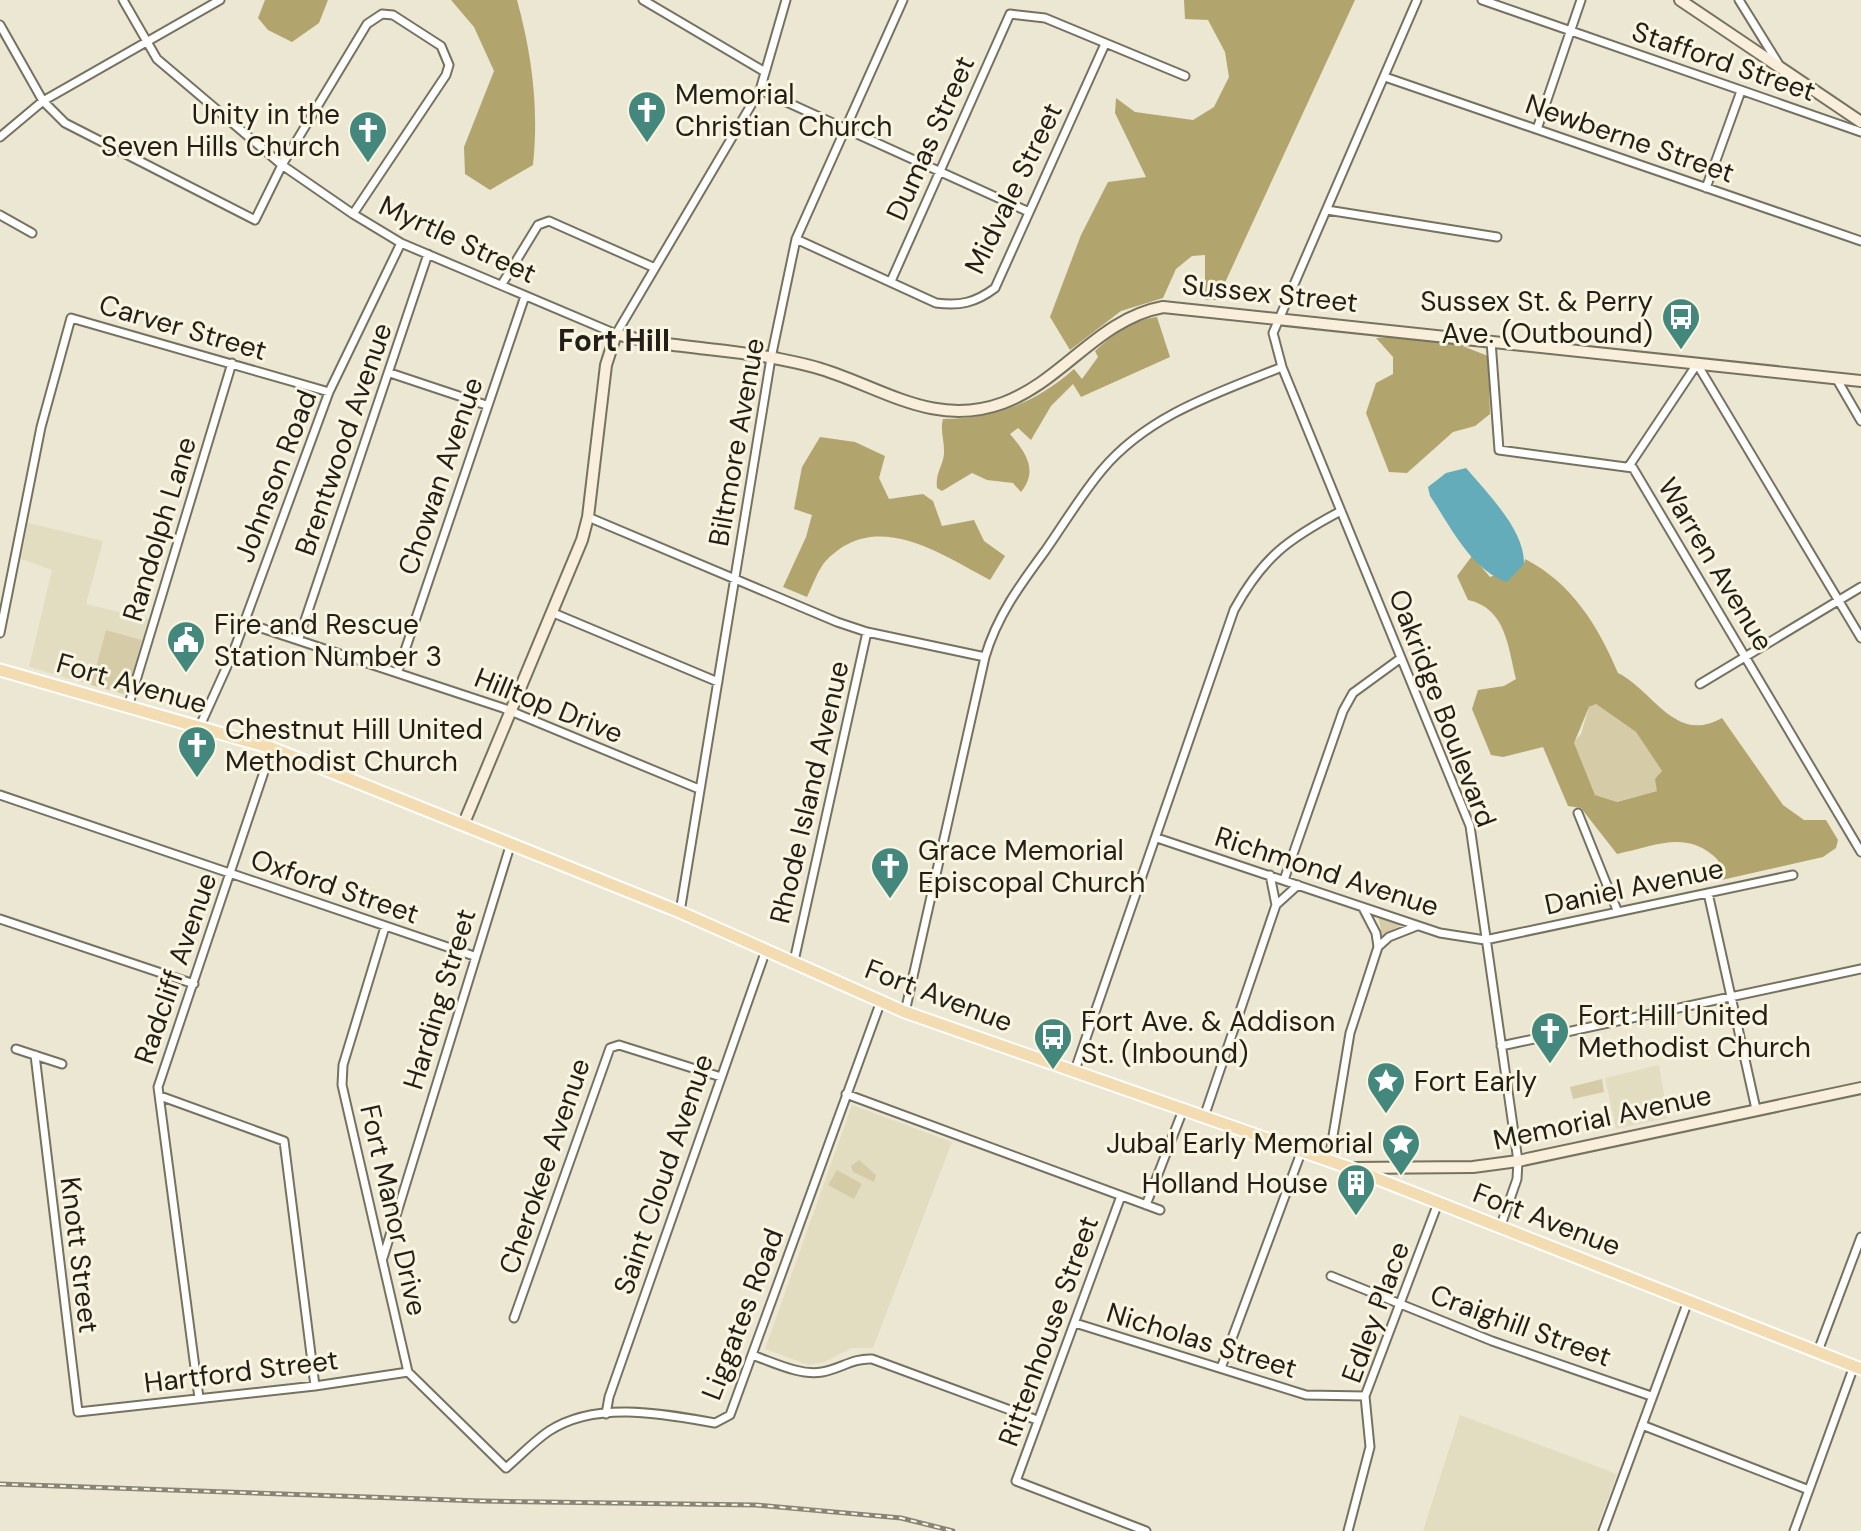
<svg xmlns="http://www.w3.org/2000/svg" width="1861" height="1531" font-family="'DM Sans',sans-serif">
<rect width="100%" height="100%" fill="#ece7d3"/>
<!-- built -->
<path fill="#e2dcc1" d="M 28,523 L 103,541 L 86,604 L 149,619 L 142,640 L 106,630 L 91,685 L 29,667 L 52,570 L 21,559 Z
M 1659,1065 L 1668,1118 L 1616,1129 L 1605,1078 Z
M 852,1105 L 952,1142 L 873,1348 L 852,1348 L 824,1362 L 809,1365 L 765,1349 Z
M 1460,1415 L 1617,1474 L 1596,1531 L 1423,1531 Z"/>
<!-- green -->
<path fill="#d5cca7" d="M 106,630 L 142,640 L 127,695 L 91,685 Z
M 1596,704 L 1636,732 L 1662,771 L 1657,791 L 1616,802 L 1595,795 L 1573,743 L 1581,734 L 1589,707 Z
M 1378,915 L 1400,922 L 1401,925 L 1382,936 Z
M 1602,1079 L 1604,1092 L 1573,1099 L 1570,1087 Z
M 859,1160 L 876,1175 L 874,1182 L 853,1172 L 851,1166 Z
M 837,1170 L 862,1184 L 854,1199 L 828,1185 Z"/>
<!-- forest -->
<path fill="#b1a46d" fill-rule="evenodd" d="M 265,0 L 328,0 L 319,23 L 292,42 L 268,30 L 258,18 Z
M 451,0 L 517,0 C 532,55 539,108 533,165 L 490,190 L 465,174 L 464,147 L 494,71 L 474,27 Z
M 1184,0 L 1355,0 L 1217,300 L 1205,300 L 1205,255 L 1192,256 L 1176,269 L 1163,298 L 1121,311 L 1070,350 L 1050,317 L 1081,235 L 1108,182 L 1146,177 L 1115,113 L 1116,98 L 1135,112 L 1193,120 L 1214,107 L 1229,77 L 1225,52 L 1208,20 L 1185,19 Z
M 1157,317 L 1170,357 L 1081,397 L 1073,384 L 1051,406 L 1031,440 L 1018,428 L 1010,434 C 1025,452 1039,470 1021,492 L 1013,483 L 987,480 L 972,473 L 942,491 L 937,488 C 935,471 945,464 944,450 C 944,439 940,431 943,419 C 995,418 1036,403 1074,369 L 1082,379 L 1098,357 L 1095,351 C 1113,335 1131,320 1157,317 Z
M 1401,336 L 1460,345 L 1488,356 L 1490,414 L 1475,426 L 1453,432 L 1407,473 L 1389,472 L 1366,413 L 1376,383 L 1393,374 L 1393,357 L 1376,338 Z
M 820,437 L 855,442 L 885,456 L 879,478 L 889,499 L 923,494 L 933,501 L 942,526 L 974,520 L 984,541 L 1005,556 L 990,580 C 939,553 874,507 824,563 C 817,572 812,587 807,597 L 783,587 L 806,537 L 812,515 L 794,509 L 802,467 Z
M 1472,556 L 1490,577 L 1524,564 L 1525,559 C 1572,583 1598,626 1618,673 C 1653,690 1675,745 1722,718 L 1783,805 L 1804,820 L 1826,820 L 1838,840 L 1836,848 L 1823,857 L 1717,881 L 1718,860 C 1687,829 1656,846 1617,854 L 1581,808 L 1568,806 L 1543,747 L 1503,757 L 1491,755 L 1472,709 L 1478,690 L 1504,686 L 1516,679 C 1508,647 1506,608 1468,600 L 1457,576 ZM 1596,704 L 1636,732 L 1662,771 L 1655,779 L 1657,791 L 1617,802 L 1595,795 L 1574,743 L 1589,707 Z"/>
<!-- water -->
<path fill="#65acbb" d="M 1466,468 C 1487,493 1525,530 1524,564 L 1507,582 C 1471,570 1451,527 1430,496 L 1428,487 L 1446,473 Z"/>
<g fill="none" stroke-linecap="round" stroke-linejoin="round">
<!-- street casing -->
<g stroke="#767260" stroke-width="11">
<path id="street" d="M 123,0 L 157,59 L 282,165 L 353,214 L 401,243 L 616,334 L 760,90 L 786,0
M 643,0 L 765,72
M 1417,0 L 1273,333 L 1282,367 L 1470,826 L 1518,1161 L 1517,1179 L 1501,1225
M 1482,0 L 1861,132
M 1739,0 L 1778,63
M 0,25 L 43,101 L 65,123 L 255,220 L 282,165 L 367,24 L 382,14 L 393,15 L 441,46 L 449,65 L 446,75 L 353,214
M 1385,77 L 1861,241
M 760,90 L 1029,212
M 1537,129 L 1581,0
M 0,137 L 43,101 L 220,0
M 1706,188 L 1741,91
M 1327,210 L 1497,237
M 0,215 L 32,233
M 796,239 L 936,303 C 960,306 975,303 995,288 L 1105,44
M 891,281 L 1010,14 L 1045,18 L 1185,76
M 502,284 L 538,225 L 549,221 L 655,268
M 1491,341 L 1499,450 L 1633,468 L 1861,852
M 390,373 L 486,405
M 1836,378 L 1861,421
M 1629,466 L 1697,364 L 1861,638
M 588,517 L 837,622 L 867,632 L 985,657
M 551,612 L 718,682
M 243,622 L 503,708 L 699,789
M 0,633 L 41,427 L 71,318 L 329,392
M 299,638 L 428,254
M 398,671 L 525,296
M 1700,684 L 1861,587
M 128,707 L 232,363
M 199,728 L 233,653 L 329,392 L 401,243
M 0,795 L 474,956
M 1578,813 L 1617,910
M 1157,838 L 1440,933 L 1485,940 L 1793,875
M 1284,880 L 1343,711 L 1353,693 L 1401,658
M 1708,893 L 1756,1109
M 1276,905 L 1298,885
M 680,912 L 771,358 L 796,239 L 903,0
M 0,919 L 194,984
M 385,927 L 343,1065 L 342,1085 L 408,1372 L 506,1468 C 520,1456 534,1441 549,1431 C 596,1400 664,1414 715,1423 L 730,1415 L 881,1001
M 1378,947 L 1389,937 L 1417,926
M 794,961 L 867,632
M 905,1012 L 985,657 C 997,616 1020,585 1045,551 C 1064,524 1081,495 1102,470 C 1148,415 1217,393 1282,367
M 1501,1046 L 1861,969
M 16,1049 L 62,1064
M 35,1055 L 78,1412 L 315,1386 L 408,1372
M 1075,1070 L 1234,610 C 1263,557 1288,539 1341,511
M 846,1094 L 1160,1210
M 160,1096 L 284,1141 L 315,1386
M 1204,1117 L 1276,905 L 1270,875
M 1329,1160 L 1350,1033 L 1378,947 L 1376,933 L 1363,908
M 1121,1196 L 1016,1481 L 1146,1531
M 1146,1205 L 1183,1110
M 383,1258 L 511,843
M 1331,1276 L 1492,1341 L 1651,1396
M 514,1318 L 610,1048 L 619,1045 L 721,1077
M 1075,1323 L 1306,1395 L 1365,1396
M 1818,1351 L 1861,1237
M 752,1355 C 773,1362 800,1376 822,1372 C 840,1369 853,1358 872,1359 L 1037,1420
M 1221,1368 L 1302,1150
M 199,1398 L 158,1087 L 272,748
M 606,1414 L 609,1397 L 766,950
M 1642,1425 L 1809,1490
M 1348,1531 L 1370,1447 L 1365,1396 L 1438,1203
M 1603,1531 L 1688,1301
M 1794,1531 L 1854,1366"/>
</g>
<!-- secondary casing -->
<g stroke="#767260" stroke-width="14">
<path id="secondary" d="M 1680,0 L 1861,122
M 464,823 L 582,540 L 588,517 L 606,365 L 616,334 C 668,348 721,348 774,358 C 789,361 806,364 821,369 C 883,388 935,428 1003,403 C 1063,381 1098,319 1163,307 L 1861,381
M 1351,1168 L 1473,1167 L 1518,1161 L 1861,1088"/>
</g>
<!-- primary casing -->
<g stroke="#fff" stroke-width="15">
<path id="primary" d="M 0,670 L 272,748 L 680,912 L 905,1012 L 1350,1168 L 1861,1369"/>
</g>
<!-- street -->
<use href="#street" stroke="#fff" stroke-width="7"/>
<!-- secondary -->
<use href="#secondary" stroke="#f9eed9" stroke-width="10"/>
<!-- primary -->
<use href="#primary" stroke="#f4dcb2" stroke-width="11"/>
<!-- rail casing -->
<g stroke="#888577" stroke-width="5">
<path id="rail" d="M 0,1484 L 481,1501 L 756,1505 L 901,1518 L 953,1531"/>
</g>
<!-- rail -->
<use href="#rail" stroke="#f9f5e0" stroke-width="2" stroke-dasharray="6" stroke-linecap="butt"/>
</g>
<!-- icons -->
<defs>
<g id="church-pin" transform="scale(2)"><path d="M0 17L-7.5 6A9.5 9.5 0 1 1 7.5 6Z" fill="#44887d" stroke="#f9f5e0"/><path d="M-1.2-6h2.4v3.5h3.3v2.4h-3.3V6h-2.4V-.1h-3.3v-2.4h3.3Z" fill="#fff"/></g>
<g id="bus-pin" transform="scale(2)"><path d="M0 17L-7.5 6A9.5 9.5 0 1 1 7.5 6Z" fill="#44887d" stroke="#f9f5e0"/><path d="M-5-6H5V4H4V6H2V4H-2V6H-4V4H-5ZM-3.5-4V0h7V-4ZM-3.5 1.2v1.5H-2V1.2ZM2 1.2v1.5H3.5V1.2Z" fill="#fff"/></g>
<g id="civic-pin" transform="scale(2)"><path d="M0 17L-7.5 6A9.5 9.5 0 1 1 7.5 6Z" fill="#44887d" stroke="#f9f5e0"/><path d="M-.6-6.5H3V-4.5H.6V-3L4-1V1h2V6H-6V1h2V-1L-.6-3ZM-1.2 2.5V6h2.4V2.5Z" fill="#fff"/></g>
<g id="sight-pin" transform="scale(2)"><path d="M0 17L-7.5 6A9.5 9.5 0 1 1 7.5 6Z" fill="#44887d" stroke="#f9f5e0"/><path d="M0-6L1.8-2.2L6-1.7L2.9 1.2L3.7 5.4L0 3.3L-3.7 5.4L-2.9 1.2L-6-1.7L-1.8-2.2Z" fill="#fff"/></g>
<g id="building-pin" transform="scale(2)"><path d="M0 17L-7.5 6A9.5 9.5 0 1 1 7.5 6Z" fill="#44887d" stroke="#f9f5e0"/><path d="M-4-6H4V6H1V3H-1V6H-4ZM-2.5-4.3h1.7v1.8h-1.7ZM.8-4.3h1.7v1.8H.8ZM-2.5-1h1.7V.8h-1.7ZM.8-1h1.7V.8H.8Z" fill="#fff"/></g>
</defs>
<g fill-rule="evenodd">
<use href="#church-pin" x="647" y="110"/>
<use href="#church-pin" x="368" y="130"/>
<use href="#bus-pin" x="1681" y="317"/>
<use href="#civic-pin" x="186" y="640"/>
<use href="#church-pin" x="197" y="745"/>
<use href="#church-pin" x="890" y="866"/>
<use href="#church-pin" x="1550" y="1031"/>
<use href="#bus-pin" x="1053" y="1037"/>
<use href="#sight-pin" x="1386" y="1081"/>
<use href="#sight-pin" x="1401" y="1143"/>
<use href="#building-pin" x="1356" y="1183"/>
</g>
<g text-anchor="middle" stroke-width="6" stroke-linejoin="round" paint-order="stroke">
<!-- street labels -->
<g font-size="28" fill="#211f18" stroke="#f9f5e0">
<text transform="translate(1724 61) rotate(19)" y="10">Stafford Street</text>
<text transform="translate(930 138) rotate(-66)" y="10">Dumas Street</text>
<text transform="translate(1630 138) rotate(19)" y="10">Newberne Street</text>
<text transform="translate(1013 188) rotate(-64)" y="10">Midvale Street</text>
<text transform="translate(458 239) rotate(25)" y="10">Myrtle Street</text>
<text transform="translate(1270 293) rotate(6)" y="10">Sussex Street</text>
<text transform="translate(183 327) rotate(16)" y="10">Carver Street</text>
<text transform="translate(343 439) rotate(-71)" y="10">Brentwood Avenue</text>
<text transform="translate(736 442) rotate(-80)" y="10">Biltmore Avenue</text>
<text transform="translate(275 476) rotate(-69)" y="10">Johnson Road</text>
<text transform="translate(440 476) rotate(-71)" y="10">Chowan Avenue</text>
<text transform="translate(159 529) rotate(-73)" y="10">Randolph Lane</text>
<text transform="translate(1716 564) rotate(59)" y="10">Warren Avenue</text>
<text transform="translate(132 683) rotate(16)" y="10">Fort Avenue</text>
<text transform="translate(549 705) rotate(22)" y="10">Hilltop Drive</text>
<text transform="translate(1443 708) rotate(69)" y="10">Oakridge Boulevard</text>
<text transform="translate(809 792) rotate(-77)" y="10">Rhode Island Avenue</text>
<text transform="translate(1327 871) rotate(18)" y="10">Richmond Avenue</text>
<text transform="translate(335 886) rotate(19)" y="10">Oxford Street</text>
<text transform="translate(1634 886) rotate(-12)" y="10">Daniel Avenue</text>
<text transform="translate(175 968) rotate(-71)" y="10">Radcliff Avenue</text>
<text transform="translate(939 995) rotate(21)" y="10">Fort Avenue</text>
<text transform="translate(439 999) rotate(-73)" y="10">Harding Street</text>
<text transform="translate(1602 1117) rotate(-12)" y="10">Memorial Avenue</text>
<text transform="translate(544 1166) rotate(-71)" y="10">Cherokee Avenue</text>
<text transform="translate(663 1174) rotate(-71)" y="10">Saint Cloud Avenue</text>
<text transform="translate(394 1210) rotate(77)" y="10">Fort Manor Drive</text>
<text transform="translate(1547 1219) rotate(21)" y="10">Fort Avenue</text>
<text transform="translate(80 1255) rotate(83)" y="10">Knott Street</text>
<text transform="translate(1375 1312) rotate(-70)" y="10">Edley Place</text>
<text transform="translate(742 1314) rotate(-69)" y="10">Liggates Road</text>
<text transform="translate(1521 1325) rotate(20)" y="10">Craighill Street</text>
<text transform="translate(1048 1331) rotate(-70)" y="10">Rittenhouse Street</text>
<text transform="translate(1202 1340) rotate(17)" y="10">Nicholas Street</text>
<text transform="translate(241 1371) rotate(-7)" y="10">Hartford Street</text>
</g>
<!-- poi labels -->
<g font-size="28" fill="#211f18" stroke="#f9f5e0" text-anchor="start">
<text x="675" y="104">Memorial<tspan x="675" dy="32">Christian Church</tspan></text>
<text x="340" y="124" text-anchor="end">Unity in the<tspan x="340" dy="32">Seven Hills Church</tspan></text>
<text x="1653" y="311" text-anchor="end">Sussex St. &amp; Perry<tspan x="1653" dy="32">Ave. (Outbound)</tspan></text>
<text x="214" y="634">Fire and Rescue<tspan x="214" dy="32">Station Number 3</tspan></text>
<text x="225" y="739">Chestnut Hill United<tspan x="225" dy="32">Methodist Church</tspan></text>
<text x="918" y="860">Grace Memorial<tspan x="918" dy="32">Episcopal Church</tspan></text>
<text x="1578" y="1025">Fort Hill United<tspan x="1578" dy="32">Methodist Church</tspan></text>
<text x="1081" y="1031">Fort Ave. &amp; Addison<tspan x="1081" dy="32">St. (Inbound)</tspan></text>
<text x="1414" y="1091">Fort Early</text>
<text x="1373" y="1153" text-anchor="end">Jubal Early Memorial</text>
<text x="1328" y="1193" text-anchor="end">Holland House</text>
</g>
<!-- neighbourhood labels -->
<g font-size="30" font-weight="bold" fill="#211f18" stroke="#f9f5e0">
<text x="614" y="351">Fort Hill</text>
</g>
</g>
</svg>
